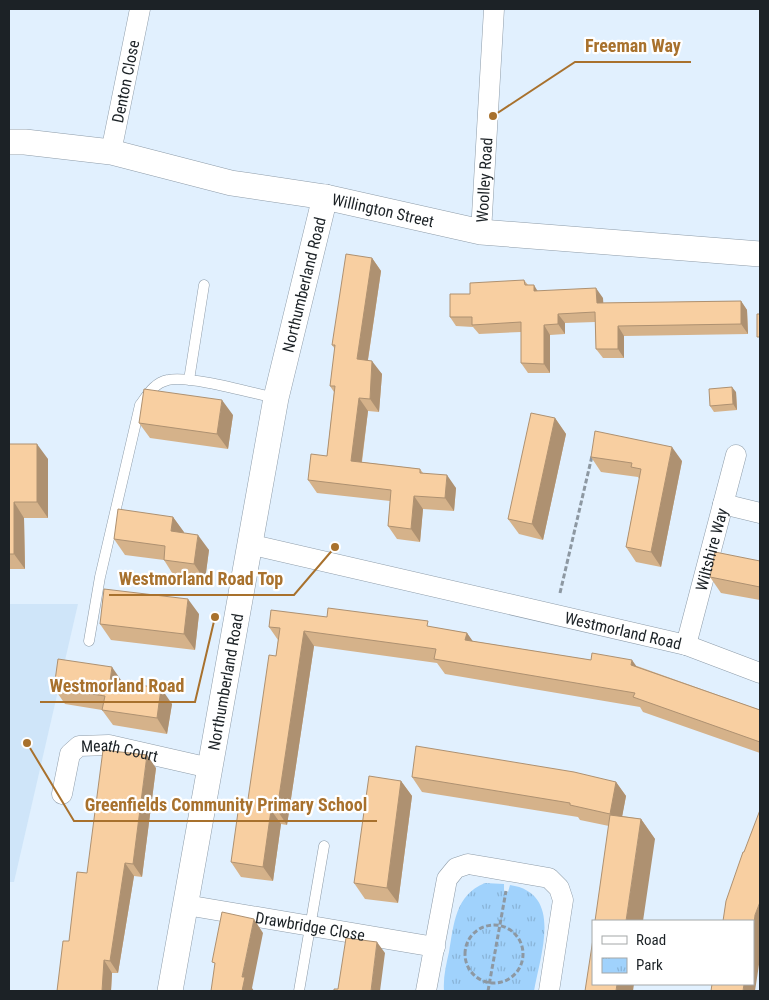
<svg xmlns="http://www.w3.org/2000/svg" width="769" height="1000" font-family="'Roboto Condensed',sans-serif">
<defs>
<pattern id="park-tufts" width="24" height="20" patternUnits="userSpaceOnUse" patternTransform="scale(1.25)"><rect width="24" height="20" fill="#a0d2fc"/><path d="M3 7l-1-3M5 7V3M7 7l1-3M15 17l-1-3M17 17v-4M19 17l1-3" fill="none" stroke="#89b4d8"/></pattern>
</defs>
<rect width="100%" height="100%" fill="#e1f0fe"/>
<!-- built -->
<path fill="#cfe5f9" d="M 9,604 L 78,604 L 14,882 L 9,882 Z"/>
<!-- park -->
<path fill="url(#park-tufts)" d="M 485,883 L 504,884 L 504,891 L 508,892 L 510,885 C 564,893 540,955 534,991 L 444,991 C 443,978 446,965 449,952 C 454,924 455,895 485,883 Z"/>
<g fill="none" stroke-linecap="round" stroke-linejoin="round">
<!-- service casing -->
<g stroke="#8e9ca9" stroke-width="11">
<path id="service" d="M 189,380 L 204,285
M 89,641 L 100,577 L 140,405 C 148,394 154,383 168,380 C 189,375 252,393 275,398
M 299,991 L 324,846"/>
</g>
<!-- minor casing -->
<g stroke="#8e9ca9" stroke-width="21">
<g id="minor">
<path id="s1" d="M 111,152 L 140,9"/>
<path id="s2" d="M 481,232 L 494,9"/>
<path d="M 723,504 L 760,513"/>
<path id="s3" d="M 249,544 L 686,645 L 760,673"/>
<path id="s4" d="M 686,645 L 736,455"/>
<path id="s5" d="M 62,794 L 70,754 L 79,746 L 109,745 L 210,768"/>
<path id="s6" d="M 186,905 L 435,947"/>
<path d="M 426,991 L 447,879 L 456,868 L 468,864 L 549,878 L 559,888 L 563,900 L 549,991"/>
</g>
</g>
<!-- tertiary casing -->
<g stroke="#8e9ca9" stroke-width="26">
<g id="tertiary">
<path id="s7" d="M 9,142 L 25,142 L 111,152 L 231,183 L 325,197 L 481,232 L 760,254"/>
<path id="s8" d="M 170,991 L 276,398 L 325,197"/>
</g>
</g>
<!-- path -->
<path stroke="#8d98a2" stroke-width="3" stroke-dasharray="5 2.5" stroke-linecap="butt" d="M 560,593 L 592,456
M465 954a29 29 0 1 1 58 0a29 29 0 1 1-58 0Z
M 488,991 L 506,891"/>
<!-- service -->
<use href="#service" stroke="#fff" stroke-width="10"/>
<!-- minor -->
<use href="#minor" stroke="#fff" stroke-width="20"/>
<!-- tertiary -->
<use href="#tertiary" stroke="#fff" stroke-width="25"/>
</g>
<!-- wall -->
<path fill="#d5b28a" d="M 372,258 L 381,271 L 368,360 L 382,374 L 379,412 L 368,411 L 362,462 L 420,469 L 423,473 L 456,488 L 454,511 L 423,509 L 420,542 L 397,539 L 388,526 L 390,501 L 317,493 L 308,480 L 327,456 L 334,392 L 330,386 L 335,349 L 332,345 Z
M 524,280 L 528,285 L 538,291 L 603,298 L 603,303 L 741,301 L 747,310 L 748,334 L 624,336 L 624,358 L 603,358 L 596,349 L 595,322 L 565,323 L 565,334 L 550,335 L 550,373 L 528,373 L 521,363 L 521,332 L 479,334 L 473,327 L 456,326 L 450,317 L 470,294 Z
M 736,392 L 737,410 L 714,412 L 710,406 Z
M 233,415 L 228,449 L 150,438 L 139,423 Z
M 555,418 L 566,434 L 543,540 L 519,534 L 508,519 Z
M 9,444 L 48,459 L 48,518 L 24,518 L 25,569 L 9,569 Z
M 591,457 L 682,461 L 661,567 L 636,562 L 626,547 L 639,479 L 638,477 L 601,472 Z
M 173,517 L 184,533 L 209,550 L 205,580 L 174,576 L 164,560 L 125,555 L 114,539 Z
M 760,561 L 760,600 L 721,593 L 710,577 Z
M 199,614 L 195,650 L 111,640 L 100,624 Z
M 327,617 L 432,627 L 467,633 L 472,641 L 591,660 L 637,666 L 760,710 L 760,753 L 643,712 L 640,707 L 445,674 L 437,663 L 314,646 L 287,825 L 281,824 L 273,881 L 241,877 L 231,862 L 246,813 L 276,656 L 278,640 L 269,627 Z
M 123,682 L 172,704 L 167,734 L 113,725 L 102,710 L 65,704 L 54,688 Z
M 156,768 L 142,877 L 134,876 L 118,973 L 112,973 L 111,991 L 57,991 L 69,941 L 87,873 Z
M 412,777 L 616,782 L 626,796 L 622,816 L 641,819 L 655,839 L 609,826 L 580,820 L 578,817 L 422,792 Z
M 401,781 L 412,796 L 398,903 L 365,899 L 354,883 Z"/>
<!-- shaded-wall -->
<path fill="#ae9171" d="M 372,258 L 381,271 L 366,372 L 357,359 Z
M 534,285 L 540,295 L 534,291 Z
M 596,288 L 603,298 L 604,313 L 597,303 Z
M 741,301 L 747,310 L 748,334 L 741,324 Z
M 558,314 L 565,323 L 565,334 L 558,324 Z
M 544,325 L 550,335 L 550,373 L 544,364 Z
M 618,326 L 624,336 L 624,358 L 618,349 Z
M 372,361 L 382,374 L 379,412 L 370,399 Z
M 732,387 L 736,392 L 737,410 L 733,404 Z
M 359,398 L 368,411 L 360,474 L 351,461 Z
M 222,400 L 233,415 L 228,449 L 217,434 Z
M 555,418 L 566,434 L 543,540 L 532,524 Z
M 37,444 L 48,459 L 48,518 L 37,502 Z
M 672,447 L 682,461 L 661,567 L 651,552 Z
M 447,475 L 456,488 L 454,511 L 445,498 Z
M 414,496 L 423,509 L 420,542 L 411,529 Z
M 14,502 L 24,518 L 25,569 L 14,554 Z
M 173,517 L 184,532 L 182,547 L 171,531 Z
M 198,535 L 209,550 L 205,580 L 194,564 Z
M 188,599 L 199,614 L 195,650 L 184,634 Z
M 304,631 L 314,646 L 287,825 L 277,810 Z
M 467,633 L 477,647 L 465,640 Z
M 632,660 L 642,674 L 631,665 Z
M 112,667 L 123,683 L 110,681 Z
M 161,688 L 172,704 L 167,734 L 157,718 Z
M 147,755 L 156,768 L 142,877 L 133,864 Z
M 401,781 L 412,796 L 398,903 L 387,888 Z
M 616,782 L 626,796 L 620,828 L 610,814 Z
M 271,810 L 281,824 L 273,881 L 263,867 Z
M 641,819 L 655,839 L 643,921 L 626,921 Z
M 125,863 L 134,876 L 118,973 L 110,961 Z
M 760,902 L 760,958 L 755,991 L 743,991 L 744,984 L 753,984 L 753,932 L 755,915 Z
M 254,919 L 263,933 L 252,988 L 254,991 L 242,991 L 242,977 Z
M 377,942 L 385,953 L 380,991 L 371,991 Z
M 104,960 L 112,973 L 111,991 L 102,991 Z
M 617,984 L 634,984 L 633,991 L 616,991 Z"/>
<!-- building -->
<path fill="#f8cfa1" stroke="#ae9171" d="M 346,254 L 372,258 L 357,359 L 372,361 L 370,399 L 359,398 L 351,461 L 420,469 L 420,473 L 447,475 L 445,498 L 414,496 L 411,529 L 388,526 L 391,490 L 308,480 L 311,454 L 327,456 L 335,386 L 330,386 L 335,345 L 332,345 Z
M 524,280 L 525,285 L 534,285 L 534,291 L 596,288 L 597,303 L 741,301 L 741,324 L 618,326 L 618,349 L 596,349 L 595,312 L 558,314 L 558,324 L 544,325 L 544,364 L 521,363 L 521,322 L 472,325 L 472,317 L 450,317 L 450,294 L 470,294 L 470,283 Z
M 757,314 L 760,314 L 760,337 L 757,337 Z
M 732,387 L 733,404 L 710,406 L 709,389 Z
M 144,389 L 222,400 L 217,434 L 139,423 Z
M 531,413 L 555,418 L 532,524 L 508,519 Z
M 595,431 L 672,447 L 651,552 L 626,547 L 641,469 L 631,467 L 632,463 L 591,457 Z
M 9,444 L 37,444 L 37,502 L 14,502 L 14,554 L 9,554 Z
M 118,509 L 173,517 L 171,531 L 198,535 L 194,564 L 164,560 L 165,546 L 114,539 Z
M 715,552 L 760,561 L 760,587 L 710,577 Z
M 104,589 L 188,599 L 184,634 L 100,624 Z
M 328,608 L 428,621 L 427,626 L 467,633 L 465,640 L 591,660 L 592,653 L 632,660 L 631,665 L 760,710 L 760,742 L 633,697 L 635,693 L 434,659 L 436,649 L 304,631 L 277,810 L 271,810 L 263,867 L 231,862 L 238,812 L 246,813 L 269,655 L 276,656 L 280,628 L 269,627 L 271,610 L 327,617 Z
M 58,659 L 112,667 L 110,681 L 161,688 L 157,718 L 102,710 L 105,696 L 54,688 Z
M 416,746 L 574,772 L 616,782 L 610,814 L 570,805 L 570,803 L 412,777 Z
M 103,750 L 147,755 L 133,864 L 125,863 L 110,961 L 104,960 L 102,991 L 57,991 L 63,941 L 69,941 L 77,872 L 87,873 Z
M 369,776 L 401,781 L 387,888 L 354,883 Z
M 760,810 L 760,902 L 755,915 L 753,932 L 753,921 L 723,921 L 726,901 L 743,852 L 744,852 Z
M 610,815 L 641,819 L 626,921 L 595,921 Z
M 222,912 L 254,919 L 242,977 L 245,977 L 242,991 L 211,991 L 215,963 L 212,962 Z
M 346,938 L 377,942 L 371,991 L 334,991 L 334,989 L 338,989 Z
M 593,939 L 593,984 L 617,984 L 616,991 L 585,991 Z
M 712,984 L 744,984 L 743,991 L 711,991 Z"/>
<g text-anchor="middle" stroke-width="4.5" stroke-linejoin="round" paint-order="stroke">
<!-- street labels -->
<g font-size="16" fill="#1c2226" stroke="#fff">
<text dy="6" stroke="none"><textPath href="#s1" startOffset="72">Denton Close</textPath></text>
<text dy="6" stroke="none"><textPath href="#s2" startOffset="52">Woolley Road</textPath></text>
<text dy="6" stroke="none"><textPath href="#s7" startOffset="381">Willington Street</textPath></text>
<text dy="6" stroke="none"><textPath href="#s8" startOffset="719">Northumberland Road</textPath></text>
<text dy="6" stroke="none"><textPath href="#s4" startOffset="99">Wiltshire Way</textPath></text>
<text dy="6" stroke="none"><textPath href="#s3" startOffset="384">Westmorland Road</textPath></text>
<text dy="6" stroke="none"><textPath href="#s8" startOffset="314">Northumberland Road</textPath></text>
<text dy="6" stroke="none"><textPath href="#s5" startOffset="94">Meath Court</textPath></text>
<text dy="6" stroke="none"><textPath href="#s6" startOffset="126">Drawbridge Close</textPath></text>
</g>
</g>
<!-- callouts -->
<path fill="none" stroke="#a8712d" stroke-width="2" d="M493 116L575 62H691M335 547L294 595H109M215 617L195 702H40M27 743L74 821H377"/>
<g fill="#a8712d" stroke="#fff" stroke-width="2">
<circle cx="493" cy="116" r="5"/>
<circle cx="335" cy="547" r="5"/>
<circle cx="215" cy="617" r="5"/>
<circle cx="27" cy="743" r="5"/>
</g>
<g font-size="18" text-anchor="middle" font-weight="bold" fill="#a8712d" stroke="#fff" stroke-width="4.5" stroke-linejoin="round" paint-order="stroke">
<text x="633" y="52">Freeman Way</text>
<text x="201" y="585">Westmorland Road Top</text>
<text x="117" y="692">Westmorland Road</text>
<text x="226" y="811">Greenfields Community Primary School</text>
</g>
<!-- border -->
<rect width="769" height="1000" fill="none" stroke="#1c2226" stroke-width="20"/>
<!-- legend -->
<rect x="592" y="920" width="162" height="65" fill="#ffffff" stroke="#a4a7a8"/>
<rect x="602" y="936" width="25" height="8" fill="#ffffff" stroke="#a4a7a8"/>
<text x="636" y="945" font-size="15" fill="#1c2226">Road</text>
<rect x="602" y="958" width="25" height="15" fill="url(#park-tufts)" stroke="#a4a7a8"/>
<text x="636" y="970" font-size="15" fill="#1c2226">Park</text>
</svg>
